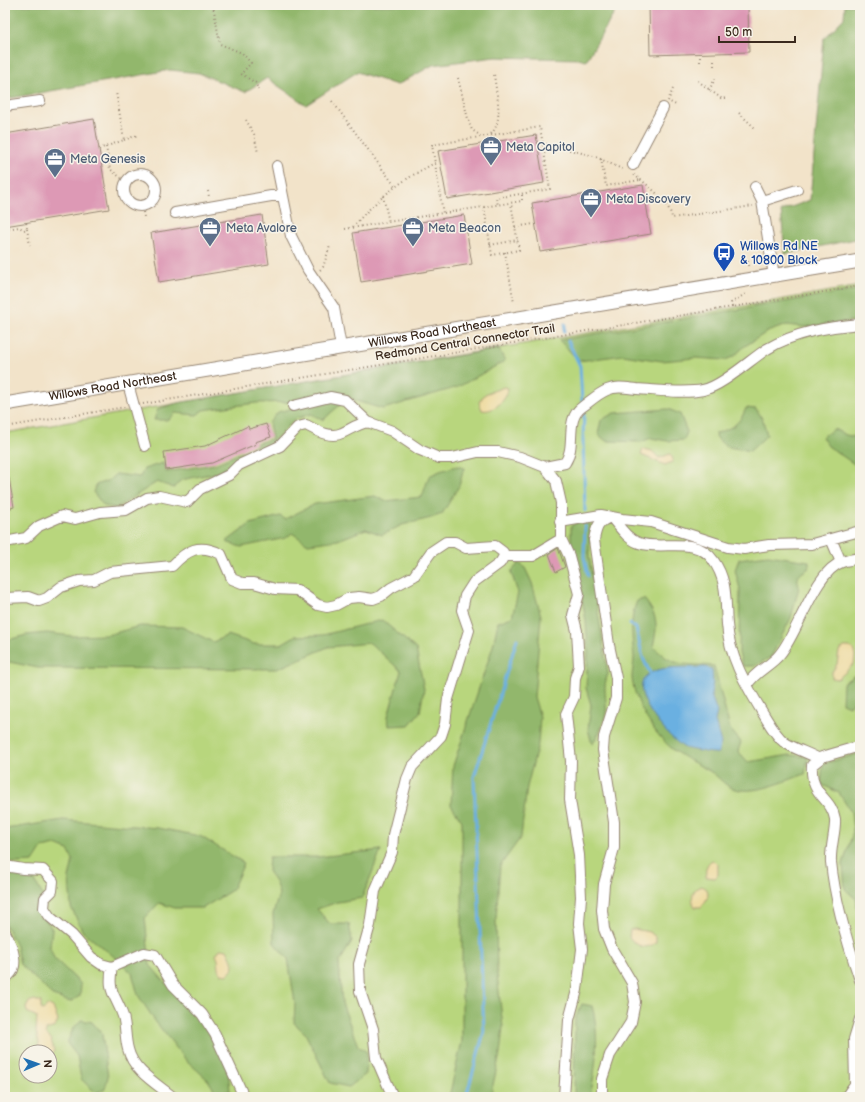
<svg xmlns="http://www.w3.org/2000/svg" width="865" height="1102" font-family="'Balsamiq Sans',sans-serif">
<rect width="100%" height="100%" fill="#f7f3e8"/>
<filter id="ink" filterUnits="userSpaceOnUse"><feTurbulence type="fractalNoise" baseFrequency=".025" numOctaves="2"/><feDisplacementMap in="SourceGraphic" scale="8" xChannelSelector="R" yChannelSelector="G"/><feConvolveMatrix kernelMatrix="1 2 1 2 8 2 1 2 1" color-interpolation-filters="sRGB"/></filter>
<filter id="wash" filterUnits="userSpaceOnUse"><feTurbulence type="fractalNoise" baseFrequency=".012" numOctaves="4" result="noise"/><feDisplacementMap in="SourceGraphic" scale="16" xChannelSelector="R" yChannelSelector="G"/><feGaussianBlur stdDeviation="0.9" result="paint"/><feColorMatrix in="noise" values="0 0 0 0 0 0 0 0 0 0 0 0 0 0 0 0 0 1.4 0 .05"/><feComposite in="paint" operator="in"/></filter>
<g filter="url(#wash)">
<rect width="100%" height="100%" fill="#f2e3c9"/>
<!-- green -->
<path fill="#b8d67d" stroke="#7a804e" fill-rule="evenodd" d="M 860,286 L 860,1097 L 5,1097 L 5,433 ZM 26,1052 L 50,1052 L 50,1076 L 26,1076 Z"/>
<!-- forest -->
<path fill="#92b76c" stroke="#667045" d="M 5,5 L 619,5 L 586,61 L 578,59 L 495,57 L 433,65 L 397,85 L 357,72 L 306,105 L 267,78 L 245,92 L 199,73 L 170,70 L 5,99 Z
M 845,5 L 860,5 L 860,238 L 785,254 L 781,211 L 810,200 L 824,39 L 844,18 Z
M 860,289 L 860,320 L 804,327 L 787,325 L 767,332 L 745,346 L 733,357 L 725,360 L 695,358 L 662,361 L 623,355 L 579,361 L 559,340 Z
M 499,349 L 505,361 L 458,387 L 383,409 L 356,401 L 337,392 L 293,402 L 256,403 L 203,410 L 197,415 L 175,413 L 169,420 L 154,420 L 158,409 L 177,403 Z
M 329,399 L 342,403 L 323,420 L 311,414 L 295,419 L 270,445 L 242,456 L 220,472 L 181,480 L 174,488 L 157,482 L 116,508 L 104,506 L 93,492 L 96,485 L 109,480 L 116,474 L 140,477 L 144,469 L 163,463 L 166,472 L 215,464 L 256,446 L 257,443 L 272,439 L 269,423 L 278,412 Z
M 746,408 L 756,409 L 763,420 L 767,435 L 750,451 C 734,447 723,450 715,434 C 732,427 739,426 746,408 Z
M 668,409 L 680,414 L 687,432 L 684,440 L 667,441 L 651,438 L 641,442 L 606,441 L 598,434 L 601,420 L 614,413 Z
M 834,429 L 846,435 L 860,438 L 860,462 L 854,464 L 828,446 L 822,437 Z
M 457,466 L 464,468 L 459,486 L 442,514 L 431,518 L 402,525 L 382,535 L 366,529 L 338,540 L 308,544 L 292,533 L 286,538 L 241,547 L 226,542 L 250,524 L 280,516 L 285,519 L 315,504 L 375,496 L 385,501 L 422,497 L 429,476 L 440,471 Z
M 579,521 L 591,525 L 589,556 L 608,674 C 602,687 607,698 606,712 C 605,721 598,737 592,744 L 588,729 L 591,705 L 586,688 L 588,653 L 586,621 L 579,583 L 571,556 L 571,526 Z
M 768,555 L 809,561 L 809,568 L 797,576 L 799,587 L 791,618 L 771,657 L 754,666 L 743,666 L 739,653 L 740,589 L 735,570 L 739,559 Z
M 519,563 L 525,568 L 532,583 L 541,616 L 534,697 L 540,717 L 538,744 L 527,787 L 521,837 L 500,866 L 496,918 L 497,974 L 503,1027 L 500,1054 L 492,1089 L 492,1097 L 449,1097 L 462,1041 L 462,821 L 451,805 L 453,766 L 493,646 L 498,622 L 512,617 L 518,593 L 511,572 Z
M 644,599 C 658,616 658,625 653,646 C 674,669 686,663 714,666 L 730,729 L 741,742 L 738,751 L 748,762 L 790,755 L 808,757 L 805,774 C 785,781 753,796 732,788 C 724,785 718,776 711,772 C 700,765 687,760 676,752 C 655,736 635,705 632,678 C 632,671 634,664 634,657 C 632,637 629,619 637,601 Z
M 382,620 L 416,649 L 424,689 L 420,712 L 409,725 L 389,726 L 388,716 L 401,671 L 370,643 L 328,647 L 277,669 L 38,668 L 5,661 L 5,643 L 8,640 L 26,635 L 47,633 L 72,636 L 107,635 L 140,626 L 182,627 L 213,642 L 228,635 L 254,644 L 281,644 L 295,636 L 323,635 Z
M 855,675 L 860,678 L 860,694 L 849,706 L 842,703 L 843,683 Z
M 860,753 L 860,928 L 856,899 L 845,889 L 843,864 L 853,832 L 851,812 L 839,793 L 821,784 L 823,764 Z
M 63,820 L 158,828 L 200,836 L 244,863 L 232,890 L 203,908 L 175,908 L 159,903 L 145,918 L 150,965 L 168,986 L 191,1006 L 214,1041 L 228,1068 L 230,1092 L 215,1091 L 208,1080 L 186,1060 L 155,1021 L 138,995 L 132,973 L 112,955 L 83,932 L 71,907 L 69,878 L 73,860 L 68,850 L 56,845 L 42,848 L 33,862 L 15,863 L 5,861 L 5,829 Z
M 381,850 L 362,898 L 338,902 L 317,909 L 330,924 L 349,924 L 352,941 L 339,963 L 342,1003 L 358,1046 L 367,1052 L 366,1074 L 349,1087 L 330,1083 L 305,1033 L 294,1023 L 295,1003 L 288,959 L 274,943 L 273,914 L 279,894 L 276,884 L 268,871 L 269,857 L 318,857 Z
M 5,870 L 22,874 L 34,879 L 43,896 L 40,910 L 52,929 L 50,947 L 54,958 L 81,984 L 80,996 L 70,1002 L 53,996 L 20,964 L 16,946 L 5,924 Z
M 582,1004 L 592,1006 C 600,1034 596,1068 590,1097 L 574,1097 L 575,1019 Z
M 81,1020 L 92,1022 L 102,1034 L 108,1077 L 105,1089 L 96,1093 L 81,1079 L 77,1056 L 67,1043 L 73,1029 Z"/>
<!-- sand -->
<path fill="#eeda9e" stroke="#94825e" d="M 504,387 L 508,388 C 508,399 493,413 482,410 L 479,402 L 485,394 Z
M 643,449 L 652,451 L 659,458 L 670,454 L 673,459 L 672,462 L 665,465 L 641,455 Z
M 844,647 L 849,647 L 853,649 L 855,656 L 854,664 L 838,679 L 832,678 L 832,672 L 837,664 L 839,651 Z
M 712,860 L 718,864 L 718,875 L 715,878 L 706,877 C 705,870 706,864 712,860 Z
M 701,886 C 713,889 707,901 701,907 L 695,907 C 690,899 692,889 701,886 Z
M 634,929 L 649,932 L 656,937 L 656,942 C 647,951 636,946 629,937 L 630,930 Z
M 220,949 L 227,950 C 231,959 238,968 227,975 L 221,974 C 217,967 220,961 216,955 Z
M 34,1000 L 41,1002 L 41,1009 L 43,1010 L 49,1005 L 53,1007 L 58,1021 L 55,1027 L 46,1030 L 46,1034 L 51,1039 L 54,1051 L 50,1058 L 50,1052 L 36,1052 L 39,1043 L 36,1032 L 37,1017 L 27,1012 L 26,1008 L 29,1002 Z"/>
<!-- water -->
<path fill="#6bb0e1" stroke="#536d80" d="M 705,667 L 712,669 L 713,682 L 711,695 L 717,712 L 715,721 L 721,743 L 718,753 C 714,754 687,749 685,748 C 668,738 623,688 650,673 C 665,665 689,668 705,667 Z"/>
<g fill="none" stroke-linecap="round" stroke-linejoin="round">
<!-- stream -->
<path stroke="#6bb0e1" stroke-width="3" d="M 564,331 L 565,324
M 568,341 L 580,366 L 582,401
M 584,414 L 583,440 L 585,511
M 585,526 L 584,557 L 588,576
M 630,624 L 636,628 L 643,658 L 650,673
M 466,1097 L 484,1032 L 474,777 L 517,639"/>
</g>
<g id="blocks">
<!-- building -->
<path fill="#dd99b5" d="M 649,5 L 748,5 L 749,52 L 650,55 Z
M 94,119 L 109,209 L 5,226 L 5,134 Z
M 536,135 L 544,183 L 447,199 L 438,151 Z
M 643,185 L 651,234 L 540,252 L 532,203 Z
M 262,215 L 269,264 L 159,282 L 151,233 Z
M 464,215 L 472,264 L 361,282 L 353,233 Z
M 266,424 L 271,437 L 255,442 L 256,444 L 212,463 L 166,470 L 164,452 L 205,446 L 248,426 L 249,429 Z
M 5,478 L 9,478 L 14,507 L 5,510 Z
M 558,548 L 565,567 L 556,572 L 549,554 Z"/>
</g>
</g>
<g filter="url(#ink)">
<use href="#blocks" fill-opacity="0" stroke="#968674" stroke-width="1"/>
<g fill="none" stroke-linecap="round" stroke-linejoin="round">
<!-- minor casing -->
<g stroke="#968674" stroke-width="12">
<path id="minor" d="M 5,106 L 40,101
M 633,165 L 663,108
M 277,166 L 291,236 L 308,270 L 334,308 L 341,347
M124 190a16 16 0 1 1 32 0a16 16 0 1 1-32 0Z
M 755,187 L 762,201 L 774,276
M 762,201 L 797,190
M 175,213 L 271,196 L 282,196
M 128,384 L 145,446
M 293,406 L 330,397 L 345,400 L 368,422 L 392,431 L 420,450 L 439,458 L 452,458 L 478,452 L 498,452 L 520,457 L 545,467 L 556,481 L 561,503 L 561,539 L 569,556 L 579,594 L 573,615 L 577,631 L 579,666 L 575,678 L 574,697 L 566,714 L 571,761 L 570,800 L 579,855 L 581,897 L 579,923 L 582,949 L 577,990 L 569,1020 L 564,1097
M 545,467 L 565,463 C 577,445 564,420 582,407 C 589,402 599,393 607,390 C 617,386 626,388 637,389 C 657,390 683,394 703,390 C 722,386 750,360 767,349 C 795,332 828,327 860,324
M 560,522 L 601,515 L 622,519 L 651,522 L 728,547 L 744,549 L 769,545 L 812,544 L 860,531
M 831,539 L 841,562
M 5,542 L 26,538 L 39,526 L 62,516 L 75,519 L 100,512 L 126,510 L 147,498 L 159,496 L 187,502 L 200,489 L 229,475 L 239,465 L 280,446 L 298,427 L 306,425 C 316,430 330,439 342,433 C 351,429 357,424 368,422
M 504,556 L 533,556 L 561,539
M 5,598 L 28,597 L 39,601 L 47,598 L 61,587 L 79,581 L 94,580 L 110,572 L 172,566 C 187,550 199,543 221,554 L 232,579 L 242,583 L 254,583 L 275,589 L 297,590 L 318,605 L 327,607 L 336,605 L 349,598 L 359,597 L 373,599 L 381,596 L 391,588 L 414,576 L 431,552 L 446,542 L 455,542 L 466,548 L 495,546 L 503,552 L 504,556 L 500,563 L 474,582 L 465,596 L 462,610 L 469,630 L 448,699 L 445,724 L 441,736 L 412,767 L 407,779 L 393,835 L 392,852 L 375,891 L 370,925 L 359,964 L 360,991 L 373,1029 L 376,1058 L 393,1097
M 747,685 C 755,671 771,666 780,654 C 799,631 815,571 842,562 C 848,560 854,559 860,558
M 860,746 L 822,757 L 812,765 C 810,797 831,796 835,819 C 836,830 830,848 831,862 C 835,902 847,942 860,980
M 5,866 L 23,869 L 43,870 L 53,881 L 52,891 L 45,898 L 44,908 L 50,917 L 72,935 L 91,957 L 101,964 L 112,967 L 144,953 L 155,955 L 173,985 L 202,1014 L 215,1034 L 244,1097
M 5,932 C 12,945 22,969 5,978
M 112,967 C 107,994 116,994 123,1016 C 126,1026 125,1039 128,1049 C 133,1071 157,1084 173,1097
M 602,1097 L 602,1079 L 610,1055 L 631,1022 L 635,1002 L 632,983 L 612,949 L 604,929 L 602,910 L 604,884 L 614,848 L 614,822 L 603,750 L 604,737 L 616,698 L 616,678 L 609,645 L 594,540 C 596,528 598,521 611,517 C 619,526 627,539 639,543 C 662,551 696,535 713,560 C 728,581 725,600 727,624 C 729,656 745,683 761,710 C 768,721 774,734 784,742 C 794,749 809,753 819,759
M 846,1097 L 855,1084 L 854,1039 L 860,1019"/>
</g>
<!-- major casing -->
<g stroke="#968674" stroke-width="15">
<g id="major">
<path id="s1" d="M 5,404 L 860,261"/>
</g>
</g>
<!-- path -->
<path stroke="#968674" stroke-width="2" stroke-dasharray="1 3" stroke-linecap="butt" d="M 213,5 L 220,44 L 242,53 L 251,63 L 241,74 L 256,83 L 258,90
M 700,53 L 700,62
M 714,61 L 714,67
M 458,78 L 469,123 L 472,130 L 481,136
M 698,81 L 722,99 L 726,98
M 673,89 L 668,101 L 676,105
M 709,90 L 715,79
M 332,101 L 395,186
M 739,113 L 755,128
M 246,120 L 254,134 L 258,153
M 491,134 C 505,120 495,90 494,73
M 124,140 L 138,135
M 542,143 L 594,156 L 624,170
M 106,147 L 110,169 L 121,178
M 99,149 L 124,140 L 116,92
M 601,159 L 606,186 L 640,180
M 634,175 C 647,184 670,202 672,218 L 753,206
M 208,191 L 209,197
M 383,196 L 389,222
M 484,207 L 492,255 L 519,250 L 511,203
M 143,212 L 144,217
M 444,213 L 522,201 L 522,194
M 353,227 C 376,199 403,179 435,163
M 515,227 L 534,224
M 5,229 L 19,227 L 24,230 L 27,229 L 26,222
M 27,229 L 30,245
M 345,229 L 443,213 L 432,145 L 540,127 L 550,189 L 496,198 L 498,205
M 490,245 L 518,240
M 505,252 L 514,303
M 748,261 L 748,266
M 320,270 L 323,267 L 330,246
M 732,307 L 731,303 L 745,294 L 745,292
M 143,404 L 860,286
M 5,427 L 125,407"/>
<!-- minor -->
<use href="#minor" stroke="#fff" stroke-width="10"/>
<!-- major -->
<use href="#major" stroke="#fff" stroke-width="13"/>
</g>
</g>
<!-- icons -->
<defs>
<g id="office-pin" transform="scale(1.15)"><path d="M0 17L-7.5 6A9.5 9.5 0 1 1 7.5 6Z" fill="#5c6f8a" stroke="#f7f3e8"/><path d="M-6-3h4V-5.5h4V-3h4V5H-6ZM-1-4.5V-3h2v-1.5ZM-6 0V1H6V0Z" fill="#fff"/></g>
<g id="bus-pin" transform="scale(1.15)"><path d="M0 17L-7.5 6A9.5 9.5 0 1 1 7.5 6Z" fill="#1a4fb4" stroke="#f7f3e8"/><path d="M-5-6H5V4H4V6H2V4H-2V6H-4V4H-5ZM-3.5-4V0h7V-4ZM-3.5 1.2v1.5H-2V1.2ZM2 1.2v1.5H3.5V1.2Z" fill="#fff"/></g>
</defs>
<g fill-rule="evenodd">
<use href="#office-pin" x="491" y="147"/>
<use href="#office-pin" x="55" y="159"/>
<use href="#office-pin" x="591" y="199"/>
<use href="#office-pin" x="210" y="228"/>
<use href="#office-pin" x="413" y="228"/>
<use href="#bus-pin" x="724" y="253"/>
</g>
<g text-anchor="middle" stroke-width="3" stroke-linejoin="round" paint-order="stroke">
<!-- service labels -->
<g font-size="12" fill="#4e5e75" stroke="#f7f3e8" text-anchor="start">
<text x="506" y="151">Meta Capitol</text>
<text x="70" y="163">Meta Genesis</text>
<text x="606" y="203">Meta Discovery</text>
<text x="226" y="232">Meta Avalore</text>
<text x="428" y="232">Meta Beacon</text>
</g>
<!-- transit labels -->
<g font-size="12" fill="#164399" stroke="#f7f3e8" text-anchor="start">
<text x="740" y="250">Willows Rd NE<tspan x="740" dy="14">&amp; 10800 Block</tspan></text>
</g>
<!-- street labels -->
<g font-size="12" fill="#3b2a1e" stroke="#f7f3e8">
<text dy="4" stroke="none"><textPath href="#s1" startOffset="433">Willows Road Northeast</textPath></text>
<text transform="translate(465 342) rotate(-9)" y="4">Redmond Central Connector Trail</text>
<text dy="4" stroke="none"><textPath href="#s1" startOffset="109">Willows Road Northeast</textPath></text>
</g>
</g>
<!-- margin -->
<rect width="865" height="1102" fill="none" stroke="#f7f3e8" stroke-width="20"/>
<!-- north arrow -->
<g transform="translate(38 1064) rotate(88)"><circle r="19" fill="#f7f3e8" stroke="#aca397"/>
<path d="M0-3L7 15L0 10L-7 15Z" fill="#1f6fb2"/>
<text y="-6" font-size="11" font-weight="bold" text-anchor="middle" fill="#3b2a1e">N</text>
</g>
<!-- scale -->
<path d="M719 36v6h76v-6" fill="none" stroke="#3b2a1e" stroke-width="2"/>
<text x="725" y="36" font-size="12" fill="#3b2a1e" stroke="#f7f3e8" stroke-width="3" paint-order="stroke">50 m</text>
</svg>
